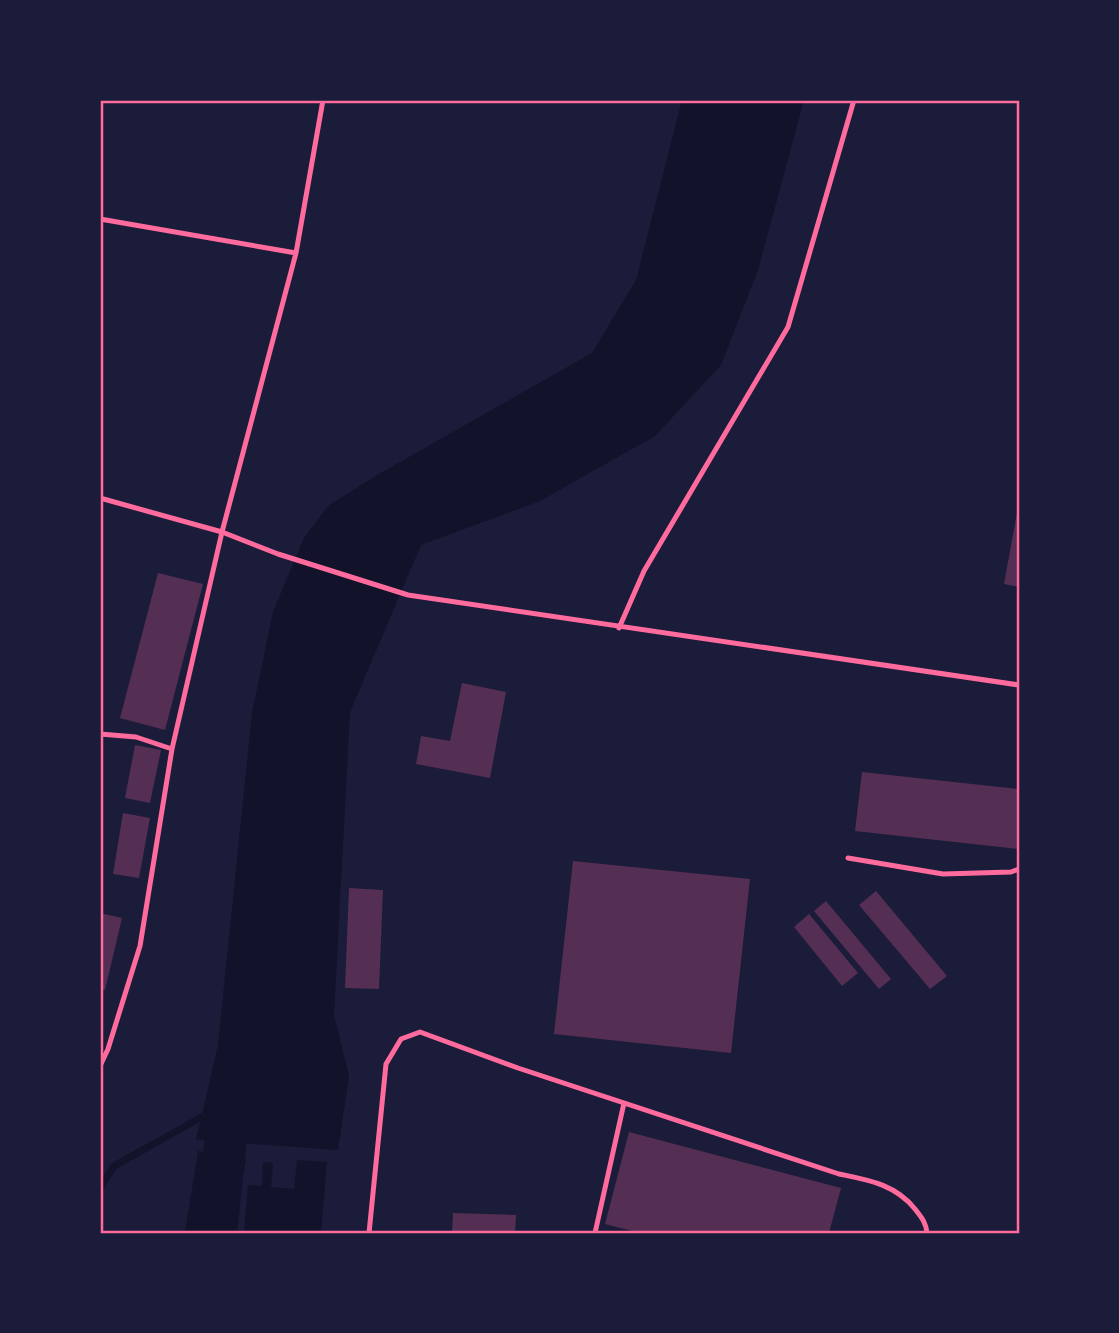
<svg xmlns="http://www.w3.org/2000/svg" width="1119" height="1333" font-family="Inter,sans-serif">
<rect width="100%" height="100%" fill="#1b1b3a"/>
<!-- water -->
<path fill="#12122b" d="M 682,100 L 804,100 L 758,270 L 721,365 L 655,436 L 540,501 L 421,545 L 350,712 L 334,1015 L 349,1076 L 338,1150 L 196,1140 L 218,1045 L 252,713 L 273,612 L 304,538 L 328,506 L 379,474 L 592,353 L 636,280 Z
M 198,1151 L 246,1159 L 232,1233 L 185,1233 Z
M 297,1160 L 327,1162 L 321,1233 L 244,1233 L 248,1185 L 262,1186 L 263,1162 L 273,1163 L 271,1187 L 294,1189 Z"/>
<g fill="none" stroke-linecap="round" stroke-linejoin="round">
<!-- stream -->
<path stroke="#12122b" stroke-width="7" d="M 100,1188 L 114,1166 L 209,1113"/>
<!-- river -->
<path stroke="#12122b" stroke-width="42" d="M 216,1233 L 230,1100 L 239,1086"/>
</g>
<!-- building -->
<path fill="#542f53" d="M 1018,507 L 1019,507 L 1019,587 L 1004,584 Z
M 158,573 L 203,584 L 165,730 L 120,718 Z
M 462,683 L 506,692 L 490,778 L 416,764 L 421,736 L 450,741 Z
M 135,745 L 161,750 L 150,803 L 125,798 Z
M 862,772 L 1019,789 L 1019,849 L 855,831 Z
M 123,813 L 150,818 L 139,878 L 113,874 Z
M 573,861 L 750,879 L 731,1053 L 554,1034 Z
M 349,888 L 383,890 L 379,989 L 345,988 Z
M 876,891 L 947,976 L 930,989 L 859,905 Z
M 826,901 L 891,979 L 879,989 L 814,911 Z
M 100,913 L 122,918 L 105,990 L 100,989 Z
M 809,914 L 858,973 L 842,986 L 794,927 Z
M 629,1132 L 841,1188 L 829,1233 L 640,1233 L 605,1224 Z
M 453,1213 L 516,1215 L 515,1233 L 452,1233 Z"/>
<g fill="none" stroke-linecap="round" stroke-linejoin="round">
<!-- service -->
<path stroke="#ff6b9d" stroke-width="5" d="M 100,219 L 296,253
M 100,498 L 222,532 L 278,554 L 408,595 L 1019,685
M 619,628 L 644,571 L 788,327 L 854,100
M 100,734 L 136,737 L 172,749 L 222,532 L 296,253 L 323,100
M 848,858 L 943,874 L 1011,872 L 1019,869
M 100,1066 L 108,1049 L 140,946 L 172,749
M 369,1233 L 386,1064 L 401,1039 L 420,1032 L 518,1068 L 839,1174 C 868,1180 895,1184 915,1209 C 921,1217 926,1222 927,1233
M 595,1233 L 624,1103"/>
</g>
<!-- border -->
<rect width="1119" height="1333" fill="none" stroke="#1b1b3a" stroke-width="203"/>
<rect x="102" y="102" width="916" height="1130" fill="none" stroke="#ff6b9d" stroke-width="2.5"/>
</svg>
